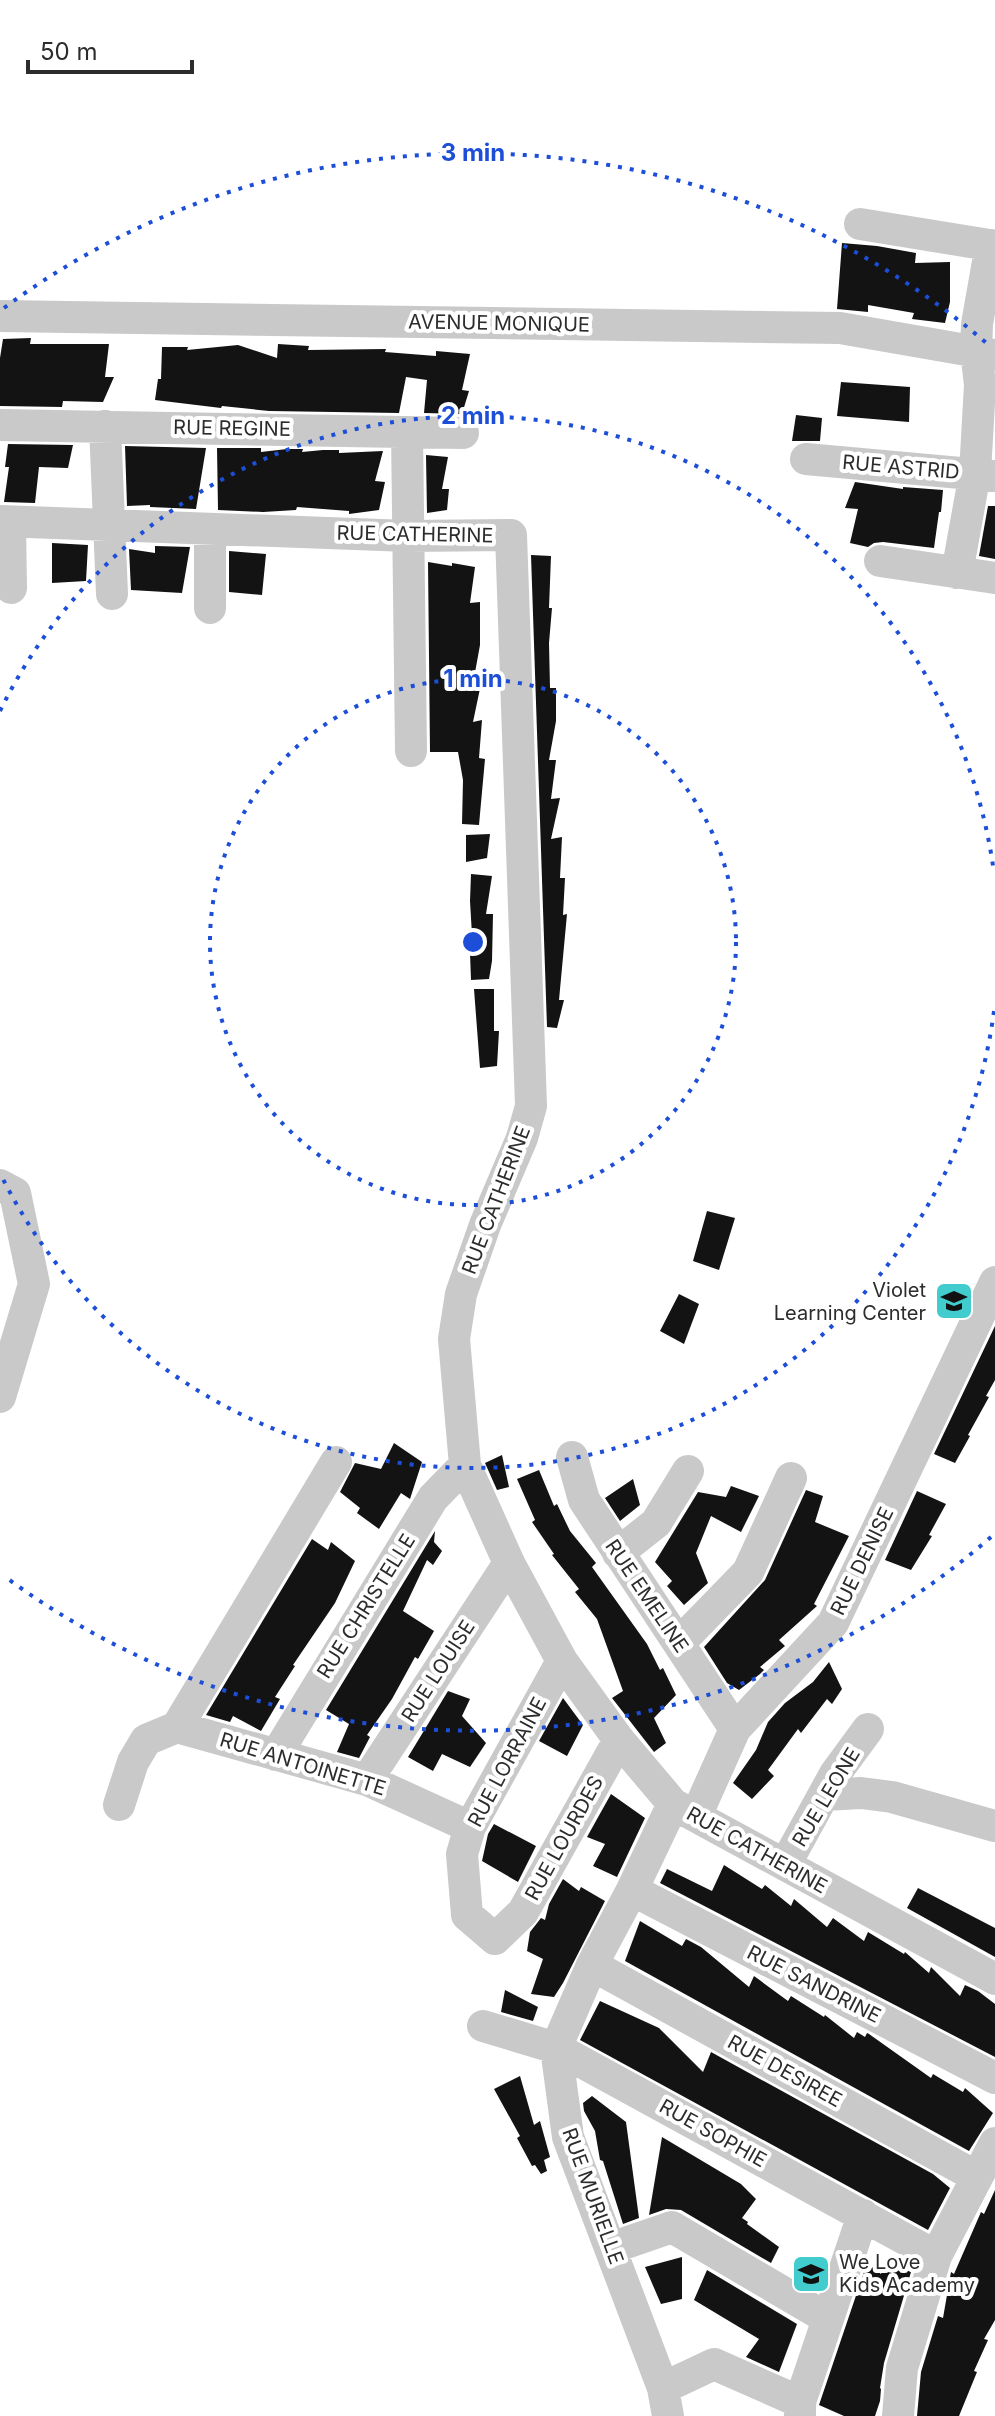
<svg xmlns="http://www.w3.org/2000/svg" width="995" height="2416" font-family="Inter,sans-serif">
<rect width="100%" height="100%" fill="#fff"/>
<!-- building -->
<path fill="#131313" d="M 842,243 L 877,246 L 916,253 L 915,263 L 950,262 L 950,302 L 945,323 L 912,319 L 914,313 L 868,305 L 868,312 L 837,309 Z
M 31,338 L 30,344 L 109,344 L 105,377 L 114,377 L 103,402 L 63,401 L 62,407 L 0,406 L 0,358 L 3,339 Z
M 278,344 L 309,346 L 308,350 L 386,349 L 385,352 L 436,356 L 436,351 L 470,354 L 462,390 L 469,391 L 462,414 L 424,413 L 427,380 L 406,377 L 399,413 L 269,411 L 222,406 L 221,408 L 155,400 L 158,379 L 161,379 L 162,347 L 188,347 L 187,350 L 238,345 L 277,358 Z
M 841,382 L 910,387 L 909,422 L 837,416 Z
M 796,415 L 822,418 L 820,441 L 792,441 Z
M 8,444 L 73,445 L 68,468 L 39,467 L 35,503 L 4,502 L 9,467 L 5,467 Z
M 125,446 L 206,448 L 196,509 L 150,507 L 150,505 L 127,506 Z
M 217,448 L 261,448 L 261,452 L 287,449 L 303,449 L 302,452 L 323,450 L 339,450 L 339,453 L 383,451 L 375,481 L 385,482 L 379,510 L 349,514 L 349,511 L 297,507 L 296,510 L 263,512 L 218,510 Z
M 426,455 L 448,457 L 442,489 L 449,489 L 447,510 L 427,513 Z
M 855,482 L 903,489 L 903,487 L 943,490 L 941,512 L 939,512 L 934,548 L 883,542 L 874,543 L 868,547 L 850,543 L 858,509 L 845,508 Z
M 988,506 L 995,506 L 995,559 L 979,556 Z
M 52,543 L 88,545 L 86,581 L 52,583 Z
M 155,546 L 190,547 L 182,593 L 131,590 L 129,549 L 155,553 Z
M 229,551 L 266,554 L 262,595 L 229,592 Z
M 531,555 L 551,556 L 549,608 L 552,608 L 549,643 L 550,688 L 556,688 L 556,721 L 549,760 L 556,760 L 551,799 L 560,798 L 551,839 L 562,837 L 560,878 L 565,878 L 563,915 L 567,914 L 559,1000 L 564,1000 L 557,1028 L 547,1027 Z
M 428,562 L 452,566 L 452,563 L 475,567 L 470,603 L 480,602 L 480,645 L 474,678 L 482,679 L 473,722 L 482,720 L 479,758 L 485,759 L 479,825 L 462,824 L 463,780 L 458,752 L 430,752 Z
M 490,834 L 487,858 L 466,862 L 466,835 Z
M 471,874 L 492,876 L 486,914 L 493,914 L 492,961 L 489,979 L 471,980 L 470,953 L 473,952 L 470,901 Z
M 474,989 L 494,989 L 494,1031 L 499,1031 L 497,1066 L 480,1068 Z
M 707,1211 L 735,1218 L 719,1270 L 693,1261 Z
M 679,1294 L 699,1304 L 684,1344 L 660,1331 Z
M 995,1326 L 995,1380 L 986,1396 L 989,1397 L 968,1435 L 970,1436 L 955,1463 L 934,1454 Z
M 394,1443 L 422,1462 L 410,1499 L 401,1493 L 379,1529 L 357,1513 L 360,1508 L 340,1492 L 355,1463 L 381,1469 Z
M 502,1455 L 509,1487 L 497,1490 L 485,1463 Z
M 539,1470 L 554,1506 L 557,1504 L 570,1531 L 596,1563 L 592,1567 L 647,1644 L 660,1670 L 663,1668 L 676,1695 L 654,1718 L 666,1743 L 654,1752 L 612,1698 L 623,1691 L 597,1619 L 575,1592 L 579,1589 L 552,1555 L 554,1554 L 532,1522 L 535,1520 L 517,1479 Z
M 633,1479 L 640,1505 L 620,1521 L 605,1498 Z
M 731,1486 L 759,1496 L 741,1532 L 711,1516 L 696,1553 L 708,1583 L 684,1605 L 667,1586 L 672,1581 L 655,1562 L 698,1492 L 726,1497 Z
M 806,1490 L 823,1496 L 815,1522 L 849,1536 L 814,1604 L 817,1606 L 779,1640 L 785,1646 L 760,1667 L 764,1670 L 760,1674 L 739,1690 L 727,1683 L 704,1647 L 765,1580 Z
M 917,1491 L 946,1504 L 929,1535 L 932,1536 L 911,1570 L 885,1560 Z
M 435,1531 L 434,1542 L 442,1551 L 433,1565 L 427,1560 L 403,1611 L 434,1631 L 418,1659 L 415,1657 L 392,1699 L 367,1735 L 370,1737 L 359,1758 L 337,1752 L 349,1724 L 326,1710 Z
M 312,1539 L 328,1550 L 331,1542 L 355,1561 L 335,1603 L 293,1665 L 295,1666 L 275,1697 L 280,1699 L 261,1731 L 233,1716 L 230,1722 L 206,1715 Z
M 829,1662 L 842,1689 L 832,1704 L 827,1699 L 801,1733 L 798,1729 L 768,1770 L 774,1776 L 752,1799 L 733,1783 L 756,1750 L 768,1722 L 785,1703 L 813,1682 Z
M 448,1691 L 470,1699 L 462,1716 L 486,1743 L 470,1767 L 442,1754 L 433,1771 L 408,1757 Z
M 563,1698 L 583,1725 L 567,1756 L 539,1741 Z
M 611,1794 L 645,1818 L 617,1877 L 593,1866 L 605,1844 L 587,1837 Z
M 494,1824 L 536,1846 L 518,1882 L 482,1861 L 488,1834 Z
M 724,1865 L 762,1889 L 765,1885 L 791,1906 L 794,1899 L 827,1927 L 833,1918 L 864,1941 L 868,1932 L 904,1954 L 905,1952 L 929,1973 L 931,1967 L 960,1996 L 965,1985 L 978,1991 L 995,2004 L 995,2057 L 660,1883 L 667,1869 L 712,1891 Z
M 563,1879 L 579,1891 L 581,1887 L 605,1901 L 563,1983 L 554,1997 L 531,1994 L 543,1959 L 527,1951 L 530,1932 L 541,1918 L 545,1920 L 549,1904 Z
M 918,1888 L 995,1928 L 995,1957 L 907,1908 Z
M 640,1921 L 682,1946 L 686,1939 L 701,1947 L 749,1987 L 754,1976 L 788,2001 L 791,1996 L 824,2017 L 825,2015 L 854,2038 L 857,2032 L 865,2037 L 867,2033 L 869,2034 L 931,2078 L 933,2074 L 963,2092 L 965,2088 L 993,2113 L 969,2151 L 625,1961 Z
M 505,1990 L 538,2007 L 533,2021 L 501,2012 Z
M 600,2001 L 659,2028 L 703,2072 L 711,2052 L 933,2174 L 950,2188 L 928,2230 L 580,2040 Z
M 520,2076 L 534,2125 L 540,2121 L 550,2157 L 544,2160 L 547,2171 L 541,2174 L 535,2165 L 532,2166 L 517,2138 L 520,2136 L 494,2089 Z
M 592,2096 L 626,2122 L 639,2218 L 623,2224 L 603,2161 L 600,2160 L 595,2131 L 584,2111 L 583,2103 Z
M 662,2137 L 741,2184 L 756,2199 L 742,2218 L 748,2222 L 747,2224 L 779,2247 L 771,2263 L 681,2210 L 666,2209 L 649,2215 Z
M 995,2190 L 995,2320 L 984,2339 L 988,2340 L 974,2371 L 977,2372 L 959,2416 L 917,2416 L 921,2372 L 938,2316 L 943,2318 L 951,2272 L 954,2274 L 981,2212 L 984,2214 Z
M 682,2257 L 682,2299 L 661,2304 L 645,2267 Z
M 885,2260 L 911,2272 L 884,2363 L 880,2388 L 881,2389 L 880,2401 L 875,2416 L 844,2416 L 819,2405 L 867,2263 L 881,2274 Z
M 707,2270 L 797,2324 L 779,2372 L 746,2357 L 759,2339 L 694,2300 Z"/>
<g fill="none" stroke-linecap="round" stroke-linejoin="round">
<!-- minor -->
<path stroke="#c9c9c9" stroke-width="32" d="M 860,224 L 995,246
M 0,316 L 840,328 L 995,355
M 0,425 L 463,433
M 105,426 L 112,594
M 407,432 L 411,751
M 806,459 L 994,476
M 0,521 L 408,536 L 511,535 L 531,1106 L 522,1138 L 485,1225 L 461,1294 L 454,1339 L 465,1465 L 509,1563 L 562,1661 L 619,1740 L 673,1804 L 995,1979
M 10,522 L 11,588
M 880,561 L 995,578
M 957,573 L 975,473 L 980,385 L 976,351 L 977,324 L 991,245
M 210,608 L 210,529
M 0,1185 L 15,1193 L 34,1284 L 0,1397
M 572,1457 L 584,1500 L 735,1729
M 618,1553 L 656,1523 L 688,1471
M 679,1643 L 748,1572 L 791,1478
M 562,1661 L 470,1827 L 462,1854 L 467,1915 L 495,1939 L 523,1912 L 619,1740
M 177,1727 L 367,1780 L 470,1827
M 177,1727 L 336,1462
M 276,1755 L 433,1498 L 465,1465
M 367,1780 L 509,1563
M 824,1795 L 861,1793 L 892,1797 L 995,1826
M 119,1805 L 133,1762 L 146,1740 L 177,1727
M 696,1816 L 735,1729 L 833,1623 L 995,1282
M 785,1865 L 835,1774 L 868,1729
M 632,1890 L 995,2078
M 592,1965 L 977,2177
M 483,2026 L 556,2048 L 936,2256
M 611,2248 L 672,2227 L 827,2318
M 663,2388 L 714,2364 L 800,2402
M 668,2416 L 663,2388 L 568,2137 L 556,2048 L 592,1965 L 632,1890 L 673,1804
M 800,2416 L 800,2402 L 863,2215
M 898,2416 L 902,2368 L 936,2256 L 995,2143"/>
</g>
<!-- distance rings -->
<g fill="none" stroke="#1d4ed8" stroke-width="4" stroke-dasharray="4 8">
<circle cx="473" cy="942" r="263"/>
<path d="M994 1011A526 526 0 0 1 0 1173M0 711A526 526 0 0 1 994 873"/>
<path d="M991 1537A789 789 0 0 1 4 1576M4 308A789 789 0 0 1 991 347"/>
</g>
<!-- icons -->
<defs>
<g id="school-square" transform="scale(2)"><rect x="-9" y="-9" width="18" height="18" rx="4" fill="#43cccd" stroke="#fff"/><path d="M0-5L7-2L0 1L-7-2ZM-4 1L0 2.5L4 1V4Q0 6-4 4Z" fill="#111"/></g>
</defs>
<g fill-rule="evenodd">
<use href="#school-square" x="954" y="1301"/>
<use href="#school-square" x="811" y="2274"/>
</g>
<g text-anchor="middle" stroke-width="8" stroke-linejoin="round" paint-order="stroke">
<!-- street labels -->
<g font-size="20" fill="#2c2c2c" stroke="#fff">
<text transform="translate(499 323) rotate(1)" y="7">AVENUE MONIQUE</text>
<text transform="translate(232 428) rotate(1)" y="7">RUE REGINE</text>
<text transform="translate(901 467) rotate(5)" y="7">RUE ASTRID</text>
<text transform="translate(415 534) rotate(1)" y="7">RUE CATHERINE</text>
<text transform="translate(496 1200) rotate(-69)" y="7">RUE CATHERINE</text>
<text transform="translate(862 1561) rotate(-64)" y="7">RUE DENISE</text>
<text transform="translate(647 1596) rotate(56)" y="7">RUE EMELINE</text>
<text transform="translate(366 1606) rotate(-58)" y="7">RUE CHRISTELLE</text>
<text transform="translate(438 1671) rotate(-57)" y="7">RUE LOUISE</text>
<text transform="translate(507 1762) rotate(-62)" y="7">RUE LORRAINE</text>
<text transform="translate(303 1764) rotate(17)" y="7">RUE ANTOINETTE</text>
<text transform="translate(826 1797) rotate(-59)" y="7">RUE LEONE</text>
<text transform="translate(564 1838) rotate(-61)" y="7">RUE LOURDES</text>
<text transform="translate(757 1850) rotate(29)" y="7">RUE CATHERINE</text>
<text transform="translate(814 1984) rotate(27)" y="7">RUE SANDRINE</text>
<text transform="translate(785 2071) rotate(29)" y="7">RUE DESIREE</text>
<text transform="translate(713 2133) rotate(29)" y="7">RUE SOPHIE</text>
<text transform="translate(593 2196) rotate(70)" y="7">RUE MURIELLE</text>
</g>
<!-- poi labels -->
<g font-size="20" fill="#2c2c2c" stroke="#fff" text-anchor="end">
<text x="926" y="1297">Violet<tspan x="926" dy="23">Learning Center</tspan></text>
<text x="839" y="2269" text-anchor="start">We Love<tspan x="839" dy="23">Kids Academy</tspan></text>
</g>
</g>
<circle cx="473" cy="942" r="12" fill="#1d4ed8" stroke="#fff" stroke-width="4"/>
<g font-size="24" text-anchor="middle" font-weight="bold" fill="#1d4ed8" stroke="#fff" stroke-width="8" stroke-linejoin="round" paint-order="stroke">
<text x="473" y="161">3 min</text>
<text x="473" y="424">2 min</text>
<text x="473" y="687">1 min</text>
</g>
<!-- scale -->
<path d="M28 60v12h164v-12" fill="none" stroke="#2c2c2c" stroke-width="4"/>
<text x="40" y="60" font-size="24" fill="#2c2c2c" stroke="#ffffff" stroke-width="6" paint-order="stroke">50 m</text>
</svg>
